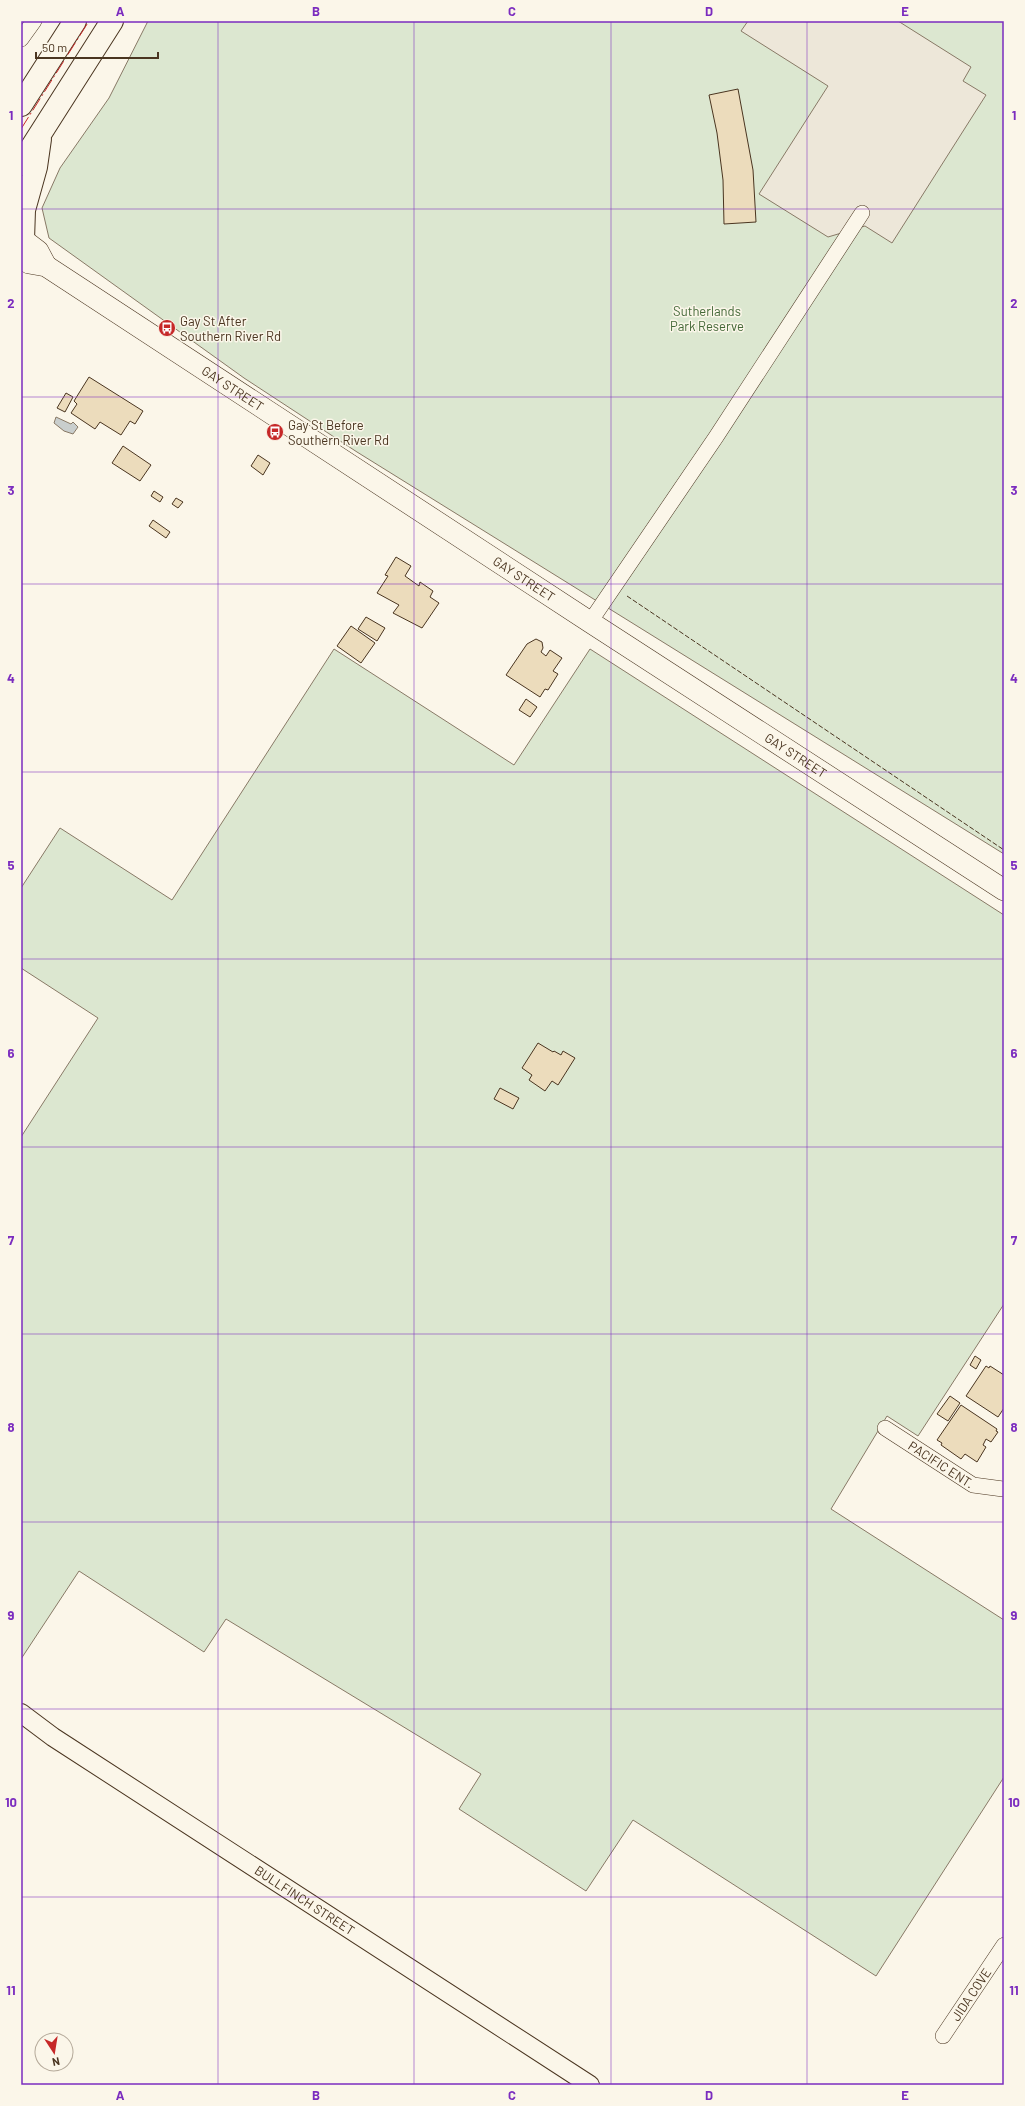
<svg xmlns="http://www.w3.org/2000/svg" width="1025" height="2106" font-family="Barlow,sans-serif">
<rect width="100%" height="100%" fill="#fbf6e9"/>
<!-- green -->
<path fill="#dce7d0" stroke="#887966" d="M 148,21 L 1004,21 L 1004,854 L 357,452 L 244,378 L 49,238 L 42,208 L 60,168 L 109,98 Z
M 334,649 L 514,765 L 590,649 L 1004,915 L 1004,1304 L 918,1436 L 887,1416 L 831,1509 L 1004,1620 L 1004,1777 L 876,1976 L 633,1820 L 586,1891 L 459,1809 L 481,1774 L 226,1619 L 204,1652 L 79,1571 L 21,1659 L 21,1137 L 98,1018 L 21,968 L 21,888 L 60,828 L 172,900 Z"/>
<!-- parking -->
<path fill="#ede7d9" stroke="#887966" d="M 748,21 L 898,21 L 971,67 L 963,81 L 986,95 L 892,243 L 865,226 L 828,237 L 759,194 L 828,86 L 741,31 Z"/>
<!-- water -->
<path fill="#c9cecd" stroke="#887966" d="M 56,417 L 71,424 L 73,422 L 78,427 L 73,434 L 64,431 L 54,423 Z"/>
<!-- building -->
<path fill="#ecdcbc" stroke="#4a3520" d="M 738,89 L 753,170 L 756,222 L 724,224 L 723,180 L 717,133 L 709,95 Z
M 89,377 L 143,411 L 135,424 L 130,421 L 121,435 L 100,422 L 95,429 L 71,413 L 77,404 L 74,401 Z
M 66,393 L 73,397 L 65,412 L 57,408 Z
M 123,446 L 151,465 L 140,481 L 112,463 Z
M 258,455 L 270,463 L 263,475 L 251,466 Z
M 154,491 L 163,497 L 160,502 L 151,496 Z
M 176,498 L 183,502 L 178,508 L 172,504 Z
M 153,520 L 170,532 L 166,538 L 149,526 Z
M 396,557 L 411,566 L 405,576 L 419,586 L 420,582 L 433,591 L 430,597 L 439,603 L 422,628 L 393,613 L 399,605 L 377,593 L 388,576 L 385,575 Z
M 366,617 L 385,628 L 377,641 L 358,629 Z
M 351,626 L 375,643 L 361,663 L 337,646 Z
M 536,639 L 542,642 L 543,648 L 541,652 L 546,656 L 550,650 L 562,658 L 553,671 L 558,674 L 548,690 L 545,689 L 540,697 L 506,675 L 527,644 Z
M 526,699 L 537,707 L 530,717 L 519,710 Z
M 538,1043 L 553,1052 L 554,1051 L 561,1055 L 563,1051 L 575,1058 L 558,1085 L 552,1081 L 545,1091 L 529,1080 L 532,1075 L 522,1068 Z
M 500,1088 L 519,1098 L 513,1109 L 494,1099 Z
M 975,1356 L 981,1360 L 976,1369 L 970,1365 Z
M 986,1366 L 989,1368 L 990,1366 L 1004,1375 L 1004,1408 L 998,1417 L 966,1396 Z
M 950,1396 L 960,1403 L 948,1421 L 937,1414 Z
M 961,1405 L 997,1429 L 996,1431 L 998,1432 L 991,1442 L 986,1439 L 983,1445 L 986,1447 L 977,1462 L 965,1454 L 961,1459 L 941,1445 L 942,1443 L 937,1440 Z"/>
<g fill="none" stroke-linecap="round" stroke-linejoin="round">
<!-- minor casing -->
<g stroke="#4a3520" stroke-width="16">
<g id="minor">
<path d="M 21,39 L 34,21"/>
<path d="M 590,622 L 716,437 L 862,213"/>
<path id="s1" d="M 885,1428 L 973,1485 L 1003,1489"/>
<path id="s2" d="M 943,2036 L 1004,1945"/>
</g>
</g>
<!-- tertiary casing -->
<g stroke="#4a3520" stroke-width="20">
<g id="tertiary">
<path id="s3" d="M 21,1713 L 53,1737 L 590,2085"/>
</g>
</g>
<!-- secondary casing -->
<g stroke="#4a3520" stroke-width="22">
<g id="secondary">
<path d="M 21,238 L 38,251 L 46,266"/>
<path id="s4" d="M 21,258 L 29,263 L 46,266 L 590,622 L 1004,890"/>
</g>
</g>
<!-- primary casing -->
<g stroke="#4a3520" stroke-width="24">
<path id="primary" d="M 21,105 L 75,21
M 21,164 L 112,21
M 23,240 L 24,210 L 36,167 L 40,139"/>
</g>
<!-- minor -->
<use href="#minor" stroke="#fbf6e9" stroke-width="15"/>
<!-- tertiary -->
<use href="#tertiary" stroke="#fbf6e9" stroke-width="18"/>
<!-- secondary -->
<use href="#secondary" stroke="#fbf6e9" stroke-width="21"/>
<!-- primary -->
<use href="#primary" stroke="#fbf6e9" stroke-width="22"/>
<!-- fence -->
<path stroke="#4a3520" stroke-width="1" stroke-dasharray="5 2" stroke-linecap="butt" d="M 627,596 L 1004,850"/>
<!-- power -->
<path stroke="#c62828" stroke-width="1" stroke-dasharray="14 3 2 3" stroke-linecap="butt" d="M 21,129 L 89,21"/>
</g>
<!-- grid -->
<path fill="none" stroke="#7b2cbf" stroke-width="1" stroke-opacity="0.55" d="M 218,21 L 218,2085M 414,21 L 414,2085M 611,21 L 611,2085M 807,21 L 807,2085M 21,209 L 1004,209M 21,397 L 1004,397M 21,584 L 1004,584M 21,772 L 1004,772M 21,959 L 1004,959M 21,1147 L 1004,1147M 21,1334 L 1004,1334M 21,1522 L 1004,1522M 21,1709 L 1004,1709M 21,1897 L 1004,1897"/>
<!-- icons -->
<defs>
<g id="bus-disc" transform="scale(0.9)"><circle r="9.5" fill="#c62828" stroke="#fbf6e9"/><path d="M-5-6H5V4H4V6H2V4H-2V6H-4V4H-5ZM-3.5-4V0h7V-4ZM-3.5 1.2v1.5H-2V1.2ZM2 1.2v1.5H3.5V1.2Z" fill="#fff"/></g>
</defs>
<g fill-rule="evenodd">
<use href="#bus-disc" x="167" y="328"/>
<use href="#bus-disc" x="275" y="432"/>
</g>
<g text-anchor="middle" stroke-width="3" stroke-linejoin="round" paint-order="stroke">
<!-- park labels -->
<g font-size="13" fill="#436837" stroke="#fbf6e9">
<text x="707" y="316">Sutherlands<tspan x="707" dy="15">Park Reserve</tspan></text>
</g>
<!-- poi labels -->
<g font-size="13" fill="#4a3520" stroke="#fbf6e9" text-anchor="start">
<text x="180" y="326">Gay St After<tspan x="180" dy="15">Southern River Rd</tspan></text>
<text x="288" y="430">Gay St Before<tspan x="288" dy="15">Southern River Rd</tspan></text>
</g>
<!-- street labels -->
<g font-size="13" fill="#4a3520" stroke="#fbf6e9">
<text dy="5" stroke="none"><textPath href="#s4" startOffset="250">GAY STREET</textPath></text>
<text dy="5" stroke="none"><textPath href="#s4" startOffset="598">GAY STREET</textPath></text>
<text dy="5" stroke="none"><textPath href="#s4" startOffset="922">GAY STREET</textPath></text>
<text dy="5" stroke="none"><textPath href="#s1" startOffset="67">PACIFIC ENT.</textPath></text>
<text dy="5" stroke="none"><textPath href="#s3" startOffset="340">BULLFINCH STREET</textPath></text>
<text dy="5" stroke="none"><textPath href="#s2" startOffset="50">JIDA COVE</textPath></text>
</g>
</g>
<!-- border -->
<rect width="1025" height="2106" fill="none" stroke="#fbf6e9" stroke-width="44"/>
<!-- north arrow -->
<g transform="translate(54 2052) rotate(168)"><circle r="19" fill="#fbf6e9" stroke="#b4a999"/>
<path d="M0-3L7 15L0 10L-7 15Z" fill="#c62828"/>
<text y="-6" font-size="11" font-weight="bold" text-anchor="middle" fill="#4a3520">N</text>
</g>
<!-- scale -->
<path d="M36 52v6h122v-6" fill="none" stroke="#4a3520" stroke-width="2"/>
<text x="42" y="52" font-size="12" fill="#4a3520" stroke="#fbf6e9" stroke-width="3" paint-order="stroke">50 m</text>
<rect x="22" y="22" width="981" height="2062" fill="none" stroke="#7b2cbf" stroke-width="1.5"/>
<g font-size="13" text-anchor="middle" font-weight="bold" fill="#7b2cbf">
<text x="120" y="16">A</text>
<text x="316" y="16">B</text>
<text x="512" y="16">C</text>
<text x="709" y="16">D</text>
<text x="905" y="16">E</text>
<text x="11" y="120">1</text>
<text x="1014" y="120">1</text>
<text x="11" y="308">2</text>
<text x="1014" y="308">2</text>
<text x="11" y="495">3</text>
<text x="1014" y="495">3</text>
<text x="11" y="683">4</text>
<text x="1014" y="683">4</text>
<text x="11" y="870">5</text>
<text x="1014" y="870">5</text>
<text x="11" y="1058">6</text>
<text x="1014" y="1058">6</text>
<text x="11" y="1245">7</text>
<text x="1014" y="1245">7</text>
<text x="11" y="1432">8</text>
<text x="1014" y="1432">8</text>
<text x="11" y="1620">9</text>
<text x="1014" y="1620">9</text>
<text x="11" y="1807">10</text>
<text x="1014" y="1807">10</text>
<text x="11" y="1995">11</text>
<text x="1014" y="1995">11</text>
<text x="120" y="2100">A</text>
<text x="316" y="2100">B</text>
<text x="512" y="2100">C</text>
<text x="709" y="2100">D</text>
<text x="905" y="2100">E</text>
</g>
</svg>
